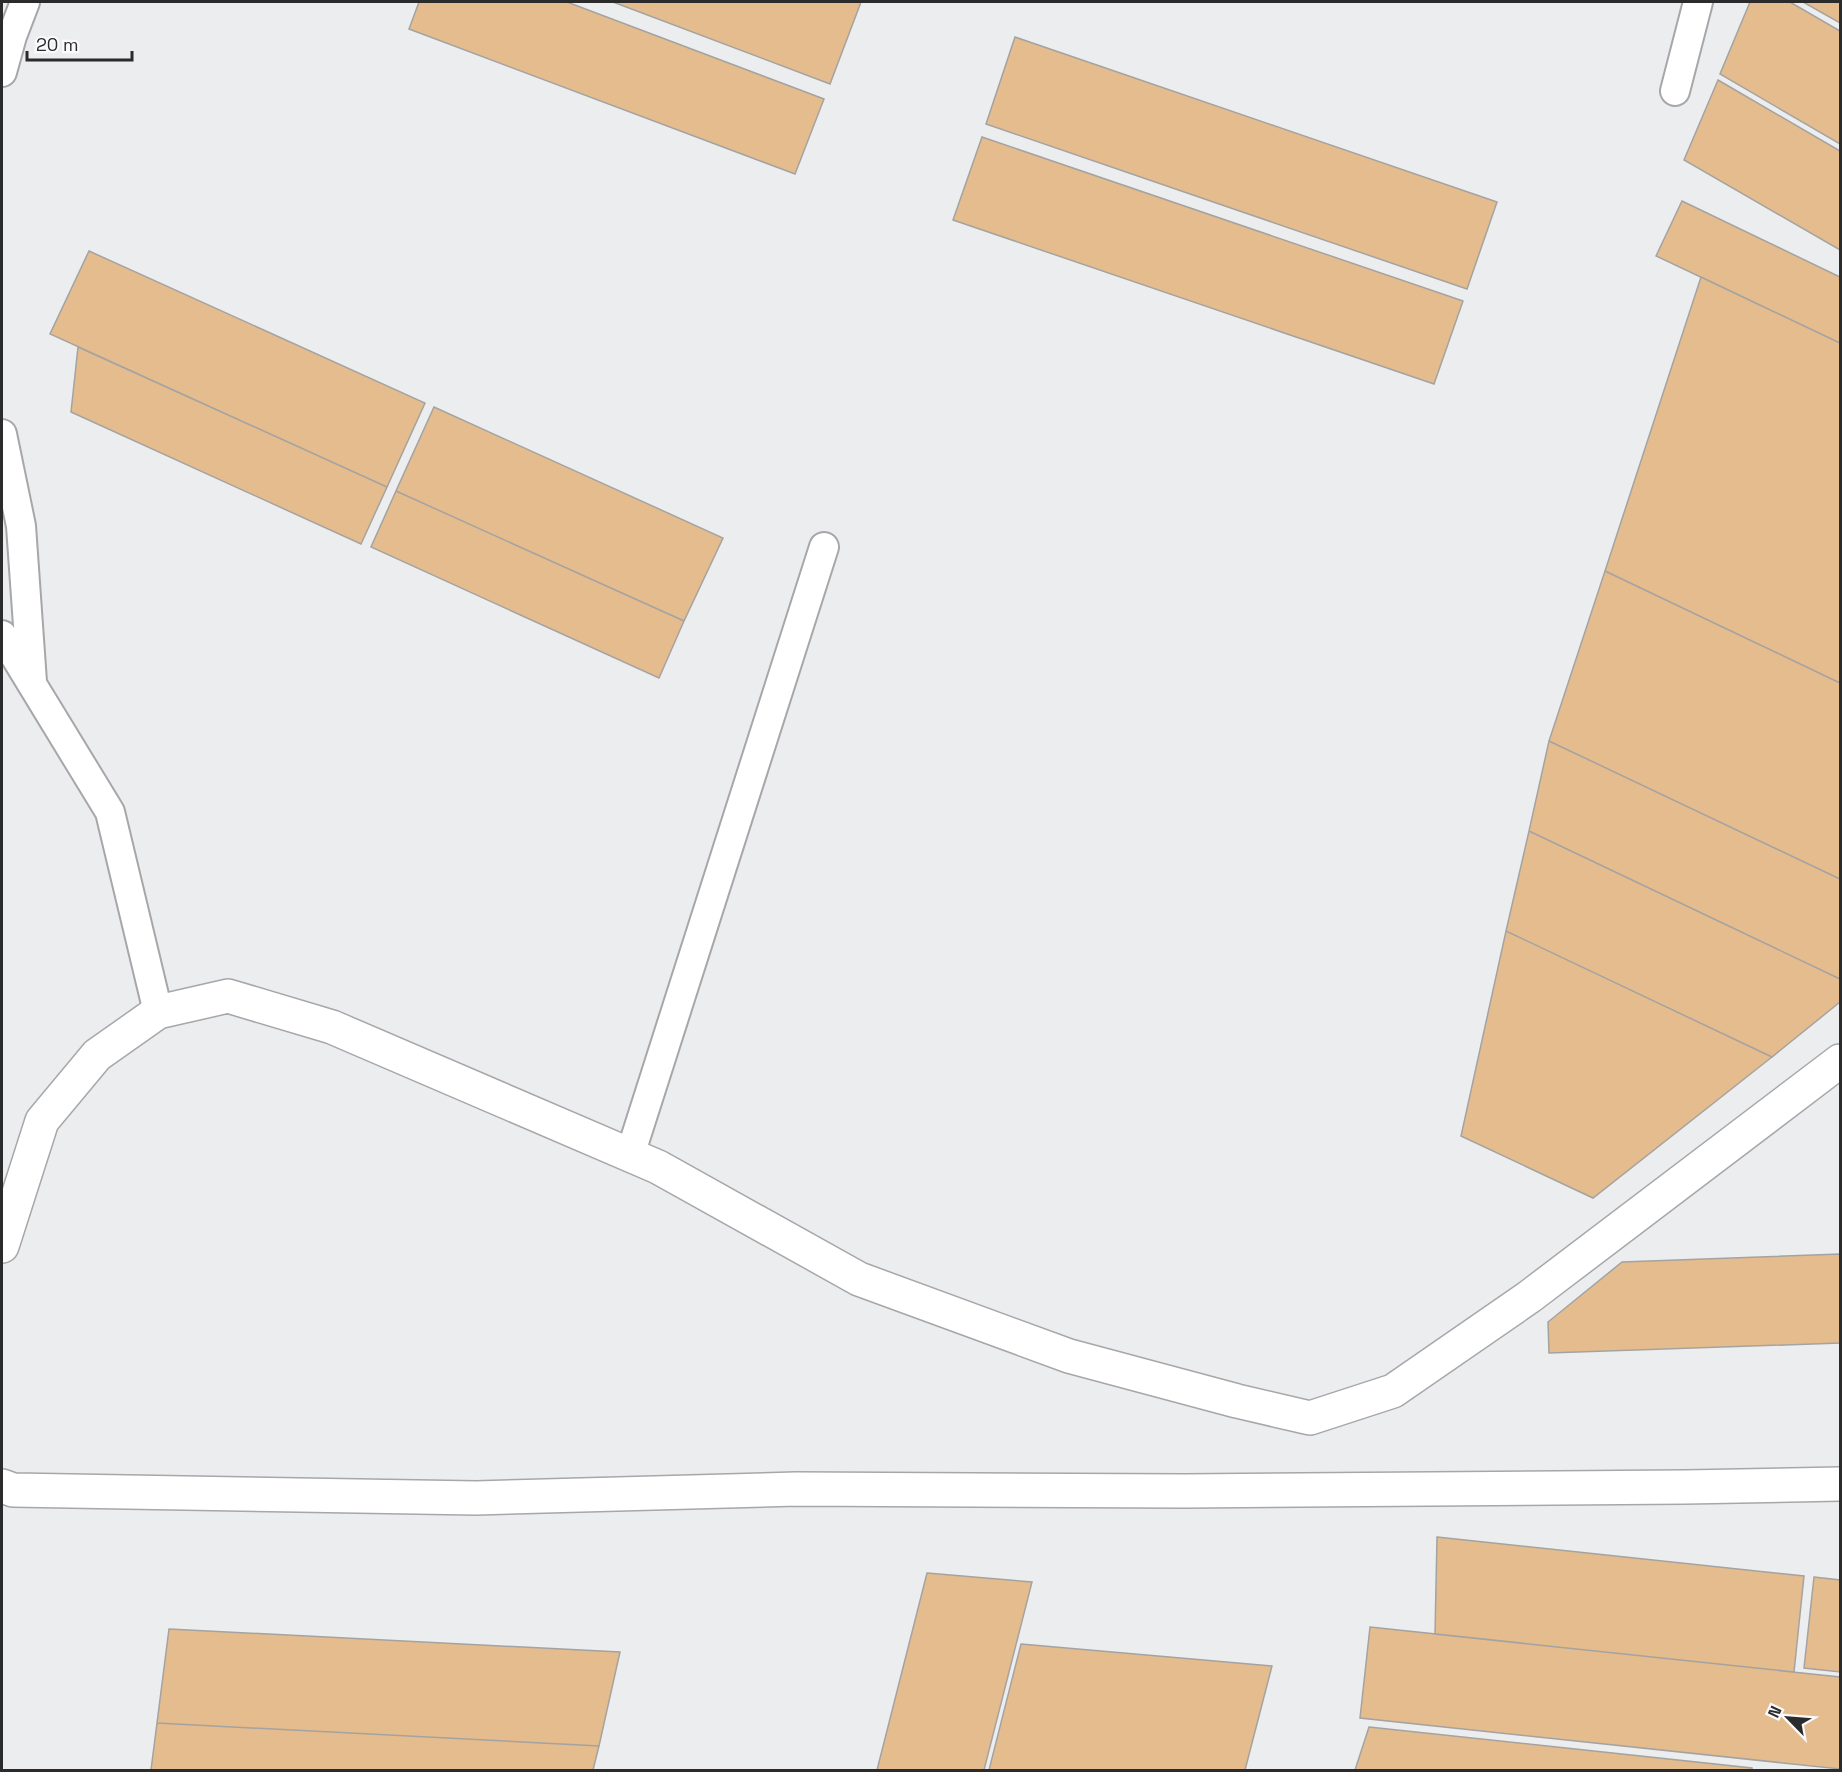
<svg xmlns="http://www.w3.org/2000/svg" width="1842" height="1772" font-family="'Space Grotesk',sans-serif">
<rect width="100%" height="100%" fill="#ecedef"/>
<!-- building -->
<path fill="#e5bc8d" stroke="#a4a3a1" stroke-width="1.5" d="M 419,2 L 567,2 L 824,99 L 795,174 L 409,29 Z
M 613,2 L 861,2 L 830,84 Z
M 1750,2 L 1790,2 L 1840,31 L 1840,144 L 1720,74 Z
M 1803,2 L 1840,2 L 1840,23 Z
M 1015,37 L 1497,202 L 1467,289 L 986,124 Z
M 1718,80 L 1840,151 L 1840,250 L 1684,160 Z
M 982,137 L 1463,301 L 1434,384 L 953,220 Z
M 1682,201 L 1840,277 L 1840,343 L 1656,256 Z
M 89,251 L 425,403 L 387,487 L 50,334 Z
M 1701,277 L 1840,343 L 1840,683 L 1605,571 Z
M 78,347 L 387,487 L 361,544 L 71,412 Z
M 434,407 L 723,538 L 684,621 L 396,491 Z
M 396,491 L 684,621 L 659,678 L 371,547 Z
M 1605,571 L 1840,683 L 1840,879 L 1549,741 Z
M 1549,741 L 1840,879 L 1840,979 L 1529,831 Z
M 1529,831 L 1840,979 L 1840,1002 L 1772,1057 L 1506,931 Z
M 1506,931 L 1772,1057 L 1593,1198 L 1461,1136 Z
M 1840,1254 L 1840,1343 L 1549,1353 L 1548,1322 L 1622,1262 Z
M 1437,1537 L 1804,1576 L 1794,1672 L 1435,1634 Z
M 927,1573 L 1032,1582 L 984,1770 L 877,1770 Z
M 1814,1577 L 1840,1580 L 1840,1672 L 1804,1668 Z
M 1370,1627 L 1840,1677 L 1840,1769 L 1360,1718 Z
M 169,1629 L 620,1652 L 599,1746 L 157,1723 Z
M 1021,1644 L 1272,1666 L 1245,1770 L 989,1770 Z
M 157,1723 L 599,1746 L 593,1770 L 151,1770 Z
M 1369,1727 L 1752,1768 L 1752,1770 L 1355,1770 Z"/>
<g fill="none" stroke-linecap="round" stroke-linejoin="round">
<!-- minor casing -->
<g stroke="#a7a7aa" stroke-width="32">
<path id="minor" d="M 2,72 L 12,36 L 25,2
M 1675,91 L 1698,2
M 2,434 L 21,526 L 32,682
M 2,635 L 110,812 L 158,1012
M 630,1155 L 824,547"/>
</g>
<!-- tertiary casing -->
<g stroke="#a7a7aa" stroke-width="36">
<path id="tertiary" d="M 2,1246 L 42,1121 L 97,1055 L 158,1012 L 228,996 L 332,1027 L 658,1167 L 859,1279 L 1069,1356 L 1237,1401 L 1310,1418 L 1393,1391 L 1529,1297 L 1840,1061
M 2,1486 L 13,1490 L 476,1498 L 796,1489 L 1185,1491 L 1685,1487 L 1840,1484"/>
</g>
<!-- minor -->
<use href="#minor" stroke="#fff" stroke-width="28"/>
<!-- tertiary -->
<use href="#tertiary" stroke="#fff" stroke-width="33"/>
</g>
<!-- border -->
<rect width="1842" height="1772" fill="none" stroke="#2b2b2c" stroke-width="6"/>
<!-- north arrow -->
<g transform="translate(1788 1718) rotate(295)" stroke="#fafafd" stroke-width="4.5" paint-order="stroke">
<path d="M0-4.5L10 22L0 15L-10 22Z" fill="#2b2b2c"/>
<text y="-9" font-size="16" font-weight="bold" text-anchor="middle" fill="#2b2b2c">N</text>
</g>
<!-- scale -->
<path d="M27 51v9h105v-9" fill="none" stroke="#2b2b2c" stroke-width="3"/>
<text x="36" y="51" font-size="18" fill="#2b2b2c" stroke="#fafafd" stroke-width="4.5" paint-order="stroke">20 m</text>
</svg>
